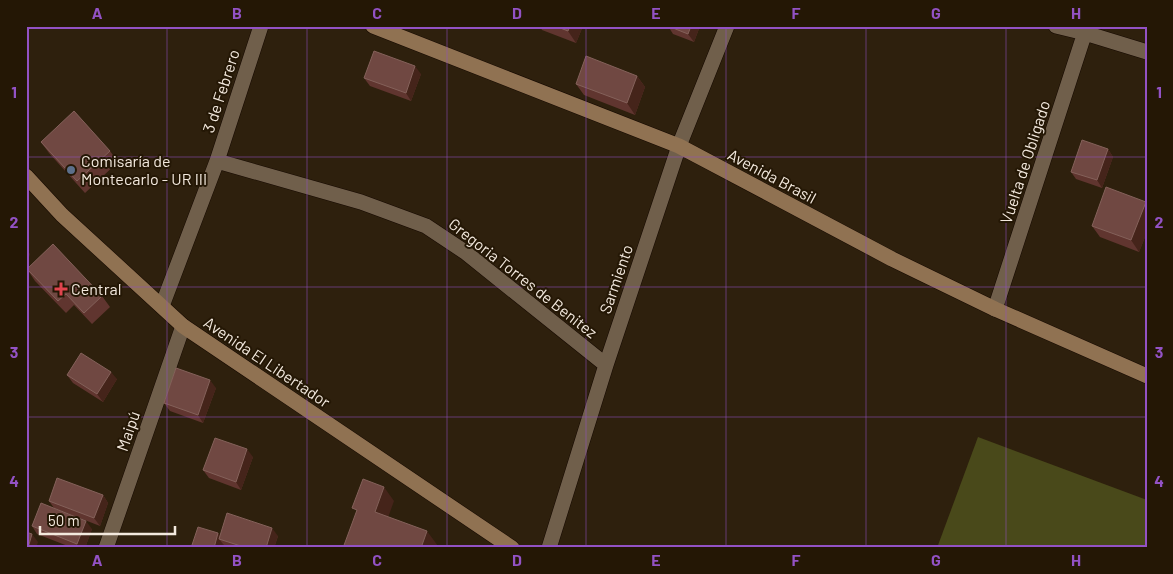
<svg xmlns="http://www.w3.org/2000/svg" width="1173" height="574" font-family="Barlow,sans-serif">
<rect width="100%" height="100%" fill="#2e200d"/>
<!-- pitch -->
<path fill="#49491a" d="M 978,437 L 1147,500 L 1147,548 L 937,548 Z"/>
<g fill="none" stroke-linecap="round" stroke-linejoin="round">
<!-- street casing -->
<g stroke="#160900" stroke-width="16">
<path id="street" d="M 1056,26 L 1085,33 L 1147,52
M 217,161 L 361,202 L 426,226 L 465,252 L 606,365
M 162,306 L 217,161 L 261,26
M 995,309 L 1087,26
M 106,548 L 183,326
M 549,548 L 606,365 L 679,146 L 727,26"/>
</g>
<!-- secondary casing -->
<g stroke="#160900" stroke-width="16">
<path id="secondary" d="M 373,26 L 679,146 L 892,259 L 995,309 L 1147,376
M 26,176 L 62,215 L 183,326 L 512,548"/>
</g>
<!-- street -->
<use href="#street" stroke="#705f4b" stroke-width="15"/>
<!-- secondary -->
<use href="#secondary" stroke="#907252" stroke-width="15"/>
</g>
<!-- wall -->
<path fill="#60352f" d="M 540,26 L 583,26 L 576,43 L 542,30 Z
M 668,26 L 700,26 L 694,42 L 673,34 Z
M 421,74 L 411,101 L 370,86 L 364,78 Z
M 637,76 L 645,87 L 635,115 L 584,95 L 576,84 Z
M 41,142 L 110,151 L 118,162 L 85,193 L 49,153 Z
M 1108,149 L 1113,157 L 1102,188 L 1076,179 L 1071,172 Z
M 1147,204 L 1147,232 L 1139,252 L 1100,237 L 1092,226 Z
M 27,269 L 102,296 L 110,307 L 92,324 L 74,305 L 66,313 L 35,281 Z
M 67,375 L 117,379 L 103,402 L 73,383 Z
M 216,388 L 203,423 L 170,411 L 164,403 Z
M 253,457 L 241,490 L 209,478 L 203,470 Z
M 103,495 L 108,503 L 100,526 L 54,508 L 49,501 Z
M 32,526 L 92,529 L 85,548 L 73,548 L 37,534 Z
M 218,533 L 220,536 L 278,536 L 274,548 L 228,548 L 225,547 L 223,544 L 222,548 L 191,548 Z"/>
<!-- shaded-wall -->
<path fill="#45241a" d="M 570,26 L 583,26 L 576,43 L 568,31 Z
M 691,26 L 700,26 L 694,42 L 688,34 Z
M 415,66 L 421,74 L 411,101 L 406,93 Z
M 637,76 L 645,87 L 635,115 L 627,103 Z
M 1108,149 L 1113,157 L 1102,188 L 1097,180 Z
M 1146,202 L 1147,204 L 1147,232 L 1139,252 L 1131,240 Z
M 27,250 L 30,254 L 26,267 L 26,253 Z
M 111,372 L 117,379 L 103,402 L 97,394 Z
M 210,380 L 216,388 L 203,423 L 198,415 Z
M 247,449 L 253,457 L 241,490 L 236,482 Z
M 384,487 L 394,501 L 385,526 L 375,512 Z
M 103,495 L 108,503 L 100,526 L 94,518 Z
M 86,521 L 92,529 L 85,548 L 80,548 L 77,544 Z
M 272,528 L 278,536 L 274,548 L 266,548 Z
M 427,531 L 438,546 L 437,548 L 421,548 Z
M 218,533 L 223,540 L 219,539 L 223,544 L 222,548 L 214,548 Z
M 32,534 L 38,542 L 36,548 L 28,548 Z"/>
<!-- building -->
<path fill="#704842" stroke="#84615a" d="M 555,26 L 570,26 L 568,31 Z
M 668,26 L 691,26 L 688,34 Z
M 374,51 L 415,66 L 406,93 L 364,78 Z
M 586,56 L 637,76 L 627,103 L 576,84 Z
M 74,111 L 110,151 L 77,181 L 41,142 Z
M 1082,140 L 1108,149 L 1097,180 L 1071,172 Z
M 1106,187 L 1146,202 L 1131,240 L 1092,226 Z
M 53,244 L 102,296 L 84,313 L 66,294 L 58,301 L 27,269 Z
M 81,353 L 111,372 L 97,394 L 67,375 Z
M 176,368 L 210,380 L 198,415 L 164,403 Z
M 215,438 L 247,449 L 236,482 L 203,470 Z
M 57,478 L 103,495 L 94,518 L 49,501 Z
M 363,479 L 384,487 L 375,512 L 427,531 L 421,548 L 343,548 L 357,510 L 352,508 Z
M 41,503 L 86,521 L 77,544 L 32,526 Z
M 227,513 L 272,528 L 266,548 L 247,548 L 219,539 Z
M 198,527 L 218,533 L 214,548 L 191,548 Z
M 26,532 L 32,534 L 28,548 L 26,548 Z"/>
<!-- grid -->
<path fill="none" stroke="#9352c5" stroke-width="1" stroke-opacity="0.55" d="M 167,26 L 167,548M 307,26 L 307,548M 447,26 L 447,548M 586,26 L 586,548M 726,26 L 726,548M 866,26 L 866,548M 1006,26 L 1006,548M 26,157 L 1147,157M 26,287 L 1147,287M 26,417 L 1147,417"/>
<!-- markers -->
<circle fill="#5c6f8a" stroke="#241705" stroke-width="2" cx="71" cy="170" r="5"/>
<path fill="#e0444e" stroke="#241705" stroke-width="2" d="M58.5 281.5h5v5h5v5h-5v5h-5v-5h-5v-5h5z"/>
<g text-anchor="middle" stroke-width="4" stroke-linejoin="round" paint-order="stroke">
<!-- street labels -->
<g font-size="16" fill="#f3e9de" stroke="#241705">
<text transform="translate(221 91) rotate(-72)" y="6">3 de Febrero</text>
<text transform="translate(1025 162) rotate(-72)" y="6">Vuelta de Obligado</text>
<text transform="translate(772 176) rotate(28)" y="6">Avenida Brasil</text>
<text transform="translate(523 278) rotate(38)" y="6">Gregoria Torres de Benitez</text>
<text transform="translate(616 279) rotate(-71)" y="6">Sarmiento</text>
<text transform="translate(267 362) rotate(34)" y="6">Avenida El Libertador</text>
<text transform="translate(128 431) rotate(-71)" y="6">Maipú</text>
</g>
<!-- poi labels -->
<g font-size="16" fill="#f3e9de" stroke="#241705" text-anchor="start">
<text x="81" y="167">Comisaría de<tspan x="81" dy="18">Montecarlo - UR III</tspan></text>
<text x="71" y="295">Central</text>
</g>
</g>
<!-- border -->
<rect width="1173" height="574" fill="none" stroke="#241705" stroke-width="55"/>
<!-- scale -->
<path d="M40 526v8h135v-8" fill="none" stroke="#f3e9de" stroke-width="2.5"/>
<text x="48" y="526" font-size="15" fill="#f3e9de" stroke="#241705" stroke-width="4" paint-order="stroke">50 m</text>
<rect x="28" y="28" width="1118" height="518" fill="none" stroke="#9352c5" stroke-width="2"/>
<g font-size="16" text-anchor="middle" font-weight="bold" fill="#9352c5">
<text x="97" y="19">A</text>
<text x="237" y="19">B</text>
<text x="377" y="19">C</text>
<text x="517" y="19">D</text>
<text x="656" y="19">E</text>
<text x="796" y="19">F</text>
<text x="936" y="19">G</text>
<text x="1076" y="19">H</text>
<text x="14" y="98">1</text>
<text x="1159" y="98">1</text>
<text x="14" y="228">2</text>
<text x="1159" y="228">2</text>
<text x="14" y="358">3</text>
<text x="1159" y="358">3</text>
<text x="14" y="487">4</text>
<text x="1159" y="487">4</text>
<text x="97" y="566">A</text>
<text x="237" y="566">B</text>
<text x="377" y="566">C</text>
<text x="517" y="566">D</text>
<text x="656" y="566">E</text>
<text x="796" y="566">F</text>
<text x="936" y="566">G</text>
<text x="1076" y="566">H</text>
</g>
</svg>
